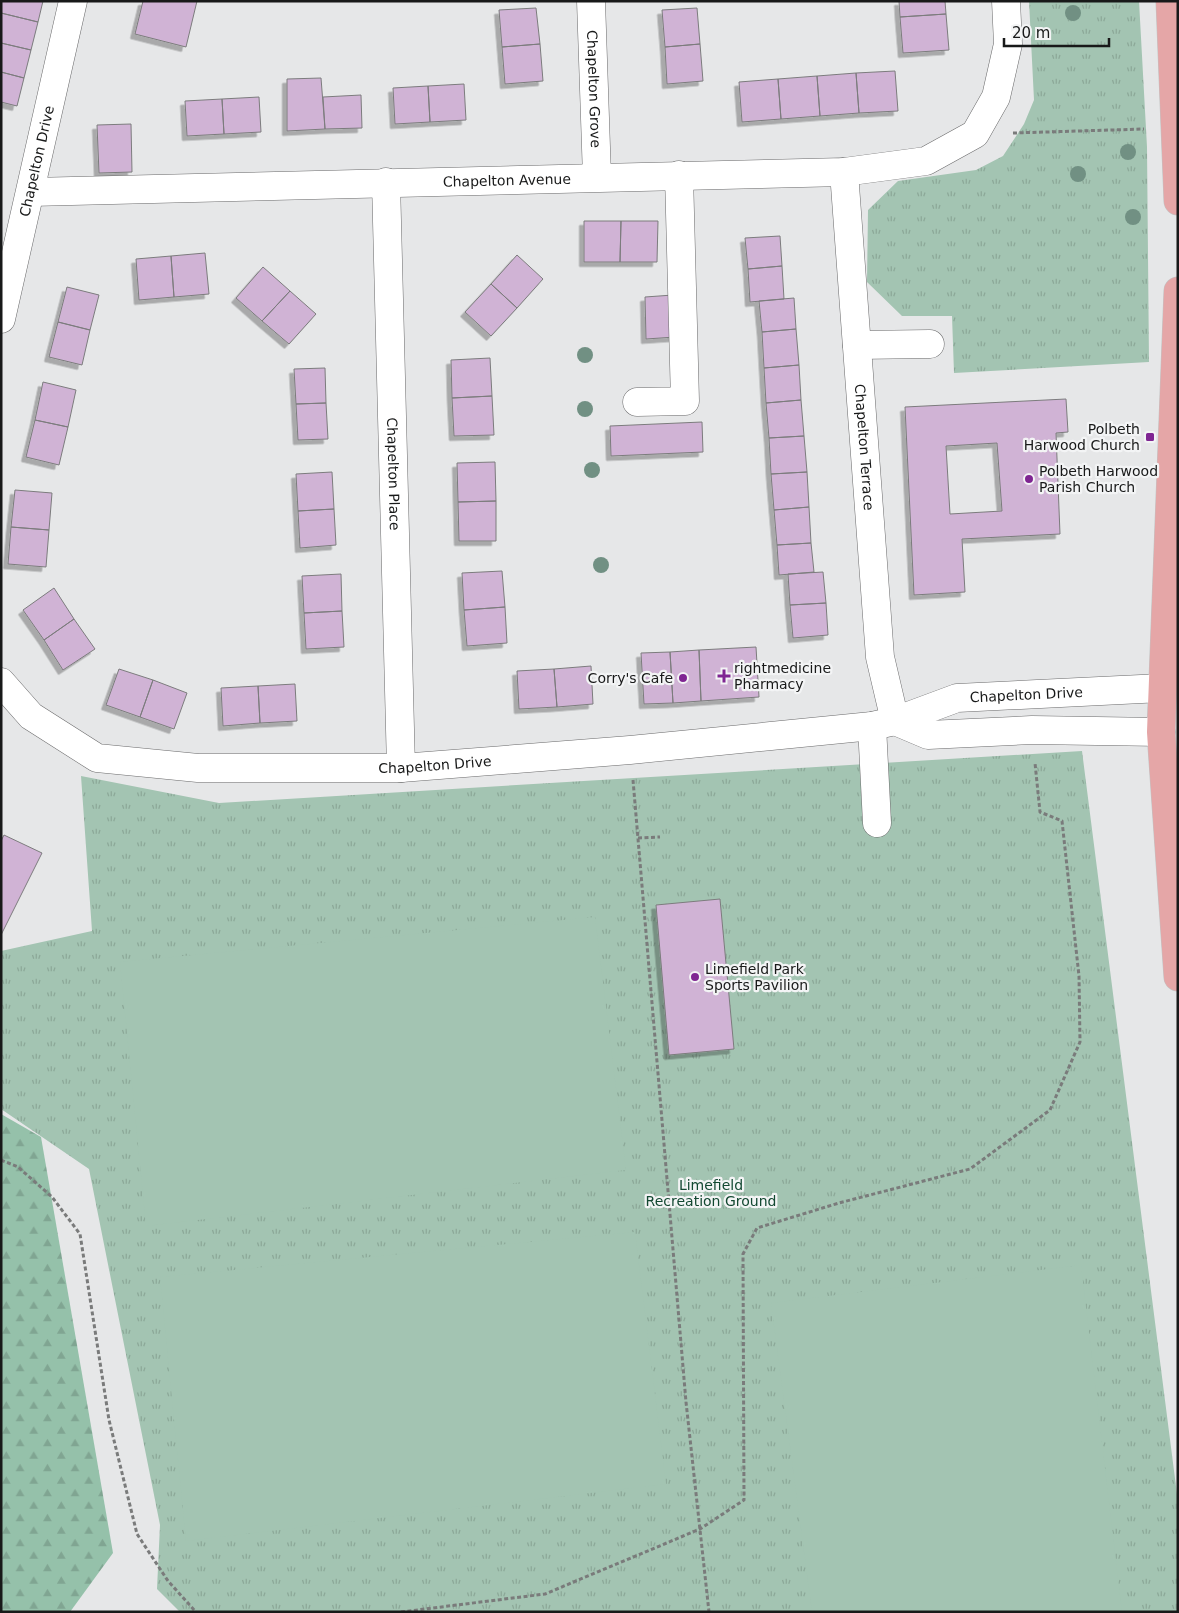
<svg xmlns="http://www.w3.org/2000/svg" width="1179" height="1613" font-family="'DejaVu Sans',sans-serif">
<defs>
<pattern id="grass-tufts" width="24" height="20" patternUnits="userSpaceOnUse" patternTransform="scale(1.25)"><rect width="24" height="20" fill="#a3c4b2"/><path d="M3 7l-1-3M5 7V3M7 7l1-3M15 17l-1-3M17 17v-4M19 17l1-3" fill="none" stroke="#8ca898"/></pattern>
<pattern id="forest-firs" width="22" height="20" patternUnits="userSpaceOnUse" patternTransform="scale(1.25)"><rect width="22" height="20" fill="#95c1aa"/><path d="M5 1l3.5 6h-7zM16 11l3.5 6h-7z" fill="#80a592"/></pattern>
<filter id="shadow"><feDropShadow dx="-4.5" dy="4.5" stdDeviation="0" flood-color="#0004"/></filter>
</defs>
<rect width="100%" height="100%" fill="#e6e7e8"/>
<!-- grass -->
<path fill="url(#grass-tufts)" d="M 1029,1 L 1139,1 L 1147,147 L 1149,362 L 954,373 L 952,316 L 902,316 L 867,282 L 868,210 L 898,181 L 976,170 L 1003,156 L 1024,124 L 1034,100 Z
M 1082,751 L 1178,1502 L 1178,1612 L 180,1612 L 157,1589 L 160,1525 L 89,1169 L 1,1109 L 1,951 L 92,931 L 81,776 L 219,803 Z"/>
<!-- forest -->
<path fill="url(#forest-firs)" d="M 1,1114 L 41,1137 L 113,1553 L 70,1612 L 1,1612 Z"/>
<!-- pitch -->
<path fill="#a3c4b2" d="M 595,917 L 626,1170 L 146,1226 L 120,962 Z
M 635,1232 L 666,1484 L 186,1541 L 160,1277 Z
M 1081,1265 L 1122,1612 L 812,1612 L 771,1303 Z"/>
<!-- building -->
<path fill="#d0b3d5" stroke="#7c7c7d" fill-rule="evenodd" filter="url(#shadow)" d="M 1,1 L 43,1 L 38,22 L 1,13 Z
M 143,1 L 197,1 L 186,47 L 135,34 Z
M 899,1 L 945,1 L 946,14 L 900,17 Z
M 536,8 L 540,44 L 502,47 L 499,10 Z
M 697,8 L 700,44 L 665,47 L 662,10 Z
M 1,13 L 38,22 L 31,50 L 1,43 Z
M 946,14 L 949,50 L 903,53 L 900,17 Z
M 1,43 L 31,50 L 24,78 L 1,72 Z
M 540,44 L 543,81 L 505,84 L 502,47 Z
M 700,44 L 703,81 L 667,84 L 665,47 Z
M 895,71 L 898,111 L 859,113 L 856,73 Z
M 1,72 L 24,78 L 17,106 L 1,102 Z
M 856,73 L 859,113 L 820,116 L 817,76 Z
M 817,76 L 820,116 L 781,119 L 778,79 Z
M 321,78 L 325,129 L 287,131 L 287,79 Z
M 778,79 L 781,119 L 742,122 L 739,82 Z
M 464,84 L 466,120 L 430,122 L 428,86 Z
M 428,86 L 430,122 L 395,124 L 393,88 Z
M 361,95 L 362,128 L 325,129 L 323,97 Z
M 259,97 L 261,132 L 224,134 L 222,99 Z
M 222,99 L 224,134 L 187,136 L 185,101 Z
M 131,124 L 132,172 L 99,173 L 97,125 Z
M 584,221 L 621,221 L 620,262 L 584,262 Z
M 621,221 L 658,221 L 657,262 L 620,262 Z
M 780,236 L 782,266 L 748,269 L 745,238 Z
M 205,253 L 209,294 L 174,297 L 171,256 Z
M 517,255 L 543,279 L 517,308 L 491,284 Z
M 171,256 L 174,297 L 139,300 L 136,259 Z
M 782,266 L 784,299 L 750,302 L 748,269 Z
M 263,267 L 290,291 L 262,321 L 236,298 Z
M 491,284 L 517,308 L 491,336 L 465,312 Z
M 67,287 L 99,295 L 90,330 L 58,322 Z
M 290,291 L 316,314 L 289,344 L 262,321 Z
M 673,295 L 675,337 L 646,339 L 645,297 Z
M 794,298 L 796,329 L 762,332 L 759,301 Z
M 58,322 L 90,330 L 82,365 L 49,357 Z
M 796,329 L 799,365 L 764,368 L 762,332 Z
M 490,358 L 492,396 L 452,398 L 451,360 Z
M 799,365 L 801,400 L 766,403 L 764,368 Z
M 325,368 L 326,403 L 296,404 L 294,369 Z
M 43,382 L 76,390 L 68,427 L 35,420 Z
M 492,396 L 494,435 L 454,436 L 452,398 Z
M 1066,399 L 1068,432 L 1056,433 L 1060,534 L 962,539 L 965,592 L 914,595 L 905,407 ZM 997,443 L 1002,511 L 950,514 L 946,446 Z
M 801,400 L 804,436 L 769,438 L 766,403 Z
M 326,403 L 328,439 L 298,440 L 296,404 Z
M 35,420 L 68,427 L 59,465 L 26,457 Z
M 702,422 L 703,452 L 611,456 L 610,426 Z
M 804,436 L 807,472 L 771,474 L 769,438 Z
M 495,462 L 496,501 L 458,502 L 457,463 Z
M 332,472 L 334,509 L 298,511 L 296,474 Z
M 807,472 L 809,507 L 774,510 L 771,474 Z
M 15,490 L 52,493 L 49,530 L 11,527 Z
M 496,501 L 496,541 L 459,541 L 458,502 Z
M 809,507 L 811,543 L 777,545 L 774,510 Z
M 334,509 L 336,545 L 300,548 L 298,511 Z
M 11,527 L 49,530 L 46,567 L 8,564 Z
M 811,543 L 814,572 L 779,575 L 777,545 Z
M 502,571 L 505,607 L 464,610 L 462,573 Z
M 823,572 L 826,603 L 790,605 L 788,574 Z
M 341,574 L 342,611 L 304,613 L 302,576 Z
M 54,588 L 74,619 L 44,640 L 23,610 Z
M 826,603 L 828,635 L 793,638 L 790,605 Z
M 505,607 L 507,643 L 467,646 L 464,610 Z
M 342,611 L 344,647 L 306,649 L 304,613 Z
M 74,619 L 95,649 L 63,670 L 44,640 Z
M 756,647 L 759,697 L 701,701 L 699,650 Z
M 699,650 L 701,701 L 673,703 L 670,652 Z
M 670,652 L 673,703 L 644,704 L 641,653 Z
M 591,666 L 593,704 L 557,707 L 554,669 Z
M 119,669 L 153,680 L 140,717 L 106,705 Z
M 554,669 L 557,707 L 519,709 L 517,671 Z
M 153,680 L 187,693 L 174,729 L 140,717 Z
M 295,684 L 297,721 L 260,723 L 258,686 Z
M 258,686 L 260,723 L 223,726 L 221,688 Z
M 4,835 L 42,853 L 1,935 L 1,841 Z
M 720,899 L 734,1049 L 669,1055 L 656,905 Z"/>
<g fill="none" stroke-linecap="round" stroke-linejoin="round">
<!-- minor casing -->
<g stroke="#6a6a6b" stroke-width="29">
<g id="minor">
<path id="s1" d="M 591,1 L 597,177"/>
<path id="s2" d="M 844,172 L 880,657 L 895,721"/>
<path id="s3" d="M 386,182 L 401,768"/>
<path id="s4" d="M 31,192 L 844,172 L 926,161 L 975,134 L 996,97 L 1008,44 L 1006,1"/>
<path id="s5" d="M 1,319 L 73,1"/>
<path d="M 857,345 L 930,344"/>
<path d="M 637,402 L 685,401 L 679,175"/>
<path id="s6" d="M 1,682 L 31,716 L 97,758 L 198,768 L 401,768 L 630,750 L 872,726 L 895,721 L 957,698 L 1162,688"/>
<path d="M 895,721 L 928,735 L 1032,730 L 1161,732"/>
<path d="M 872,726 L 877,823"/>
</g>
</g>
<!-- major casing -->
<g stroke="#c3c3c3" stroke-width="29">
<path id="major" d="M 1170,1 L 1178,201
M 1178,291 L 1161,732 L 1178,977"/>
</g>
<!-- path -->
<path stroke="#7a7b7b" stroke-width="3" stroke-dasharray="4 2.5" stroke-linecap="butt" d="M 1013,133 L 1144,129
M 633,780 L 686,1402 L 709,1612
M 638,838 L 660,837
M 1,1160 L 18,1167 L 52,1197 L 80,1234 L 109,1420 L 137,1534 L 168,1581 L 196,1612
M 401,1612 L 545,1594 L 700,1529 L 744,1500 L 743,1254 L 757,1228 L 839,1203 L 970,1169 L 1050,1110 L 1080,1042 L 1079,976 L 1062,821 L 1040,812 L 1035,763"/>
<!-- minor -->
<use href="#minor" stroke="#fff" stroke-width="28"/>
<!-- major -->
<use href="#major" stroke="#e5a6a7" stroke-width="28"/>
</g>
<!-- trees -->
<g fill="#719083">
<circle cx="1073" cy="13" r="8"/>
<circle cx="1128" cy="152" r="8"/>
<circle cx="1078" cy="174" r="8"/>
<circle cx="1133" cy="217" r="8"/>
<circle cx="585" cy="355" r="8"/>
<circle cx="585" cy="409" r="8"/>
<circle cx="592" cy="470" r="8"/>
<circle cx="601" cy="565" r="8"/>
</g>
<!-- markers -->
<g fill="#7f2592" stroke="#f3f4f5" stroke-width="2">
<rect x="1145" y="432" width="10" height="10" rx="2.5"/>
<circle cx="1029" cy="479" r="5"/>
<path d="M721.5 668.5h5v5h5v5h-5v5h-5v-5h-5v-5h5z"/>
<circle cx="683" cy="678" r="5"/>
<circle cx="695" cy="977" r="5"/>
</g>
<g text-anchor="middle" stroke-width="4.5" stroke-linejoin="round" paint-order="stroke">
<!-- street labels -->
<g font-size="14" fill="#181919" stroke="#f3f4f5">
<text dy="5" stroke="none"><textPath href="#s1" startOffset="88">Chapelton Grove</textPath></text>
<text dy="5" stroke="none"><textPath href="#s5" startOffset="162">Chapelton Drive</textPath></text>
<text dy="5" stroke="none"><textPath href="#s4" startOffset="476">Chapelton Avenue</textPath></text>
<text dy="5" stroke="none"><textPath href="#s2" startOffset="276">Chapelton Terrace</textPath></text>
<text dy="5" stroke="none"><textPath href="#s3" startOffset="292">Chapelton Place</textPath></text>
<text dy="5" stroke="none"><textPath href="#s6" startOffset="1060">Chapelton Drive</textPath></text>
<text dy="5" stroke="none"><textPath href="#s6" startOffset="462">Chapelton Drive</textPath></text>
</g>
<!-- poi labels -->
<g font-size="14" fill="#181919" stroke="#f3f4f5" text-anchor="start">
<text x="1140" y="434" text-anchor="end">Polbeth<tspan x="1140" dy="16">Harwood Church</tspan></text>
<text x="1039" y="476">Polbeth Harwood<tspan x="1039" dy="16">Parish Church</tspan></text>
<text x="734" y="673">rightmedicine<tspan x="734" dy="16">Pharmacy</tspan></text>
<text x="673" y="683" text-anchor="end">Corry's Cafe</text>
<text x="705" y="974">Limefield Park<tspan x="705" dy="16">Sports Pavilion</tspan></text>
</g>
<!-- park labels -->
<g font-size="14" fill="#124831" stroke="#f3f4f5">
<text x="711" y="1190">Limefield<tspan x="711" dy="16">Recreation Ground</tspan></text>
</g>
</g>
<!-- border -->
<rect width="1179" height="1613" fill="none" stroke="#181919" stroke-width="5"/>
<!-- scale -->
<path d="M1004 38v8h105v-8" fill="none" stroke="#181919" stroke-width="2.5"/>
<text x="1012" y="38" font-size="15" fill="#181919" stroke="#f3f4f5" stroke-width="4" paint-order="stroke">20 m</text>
</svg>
